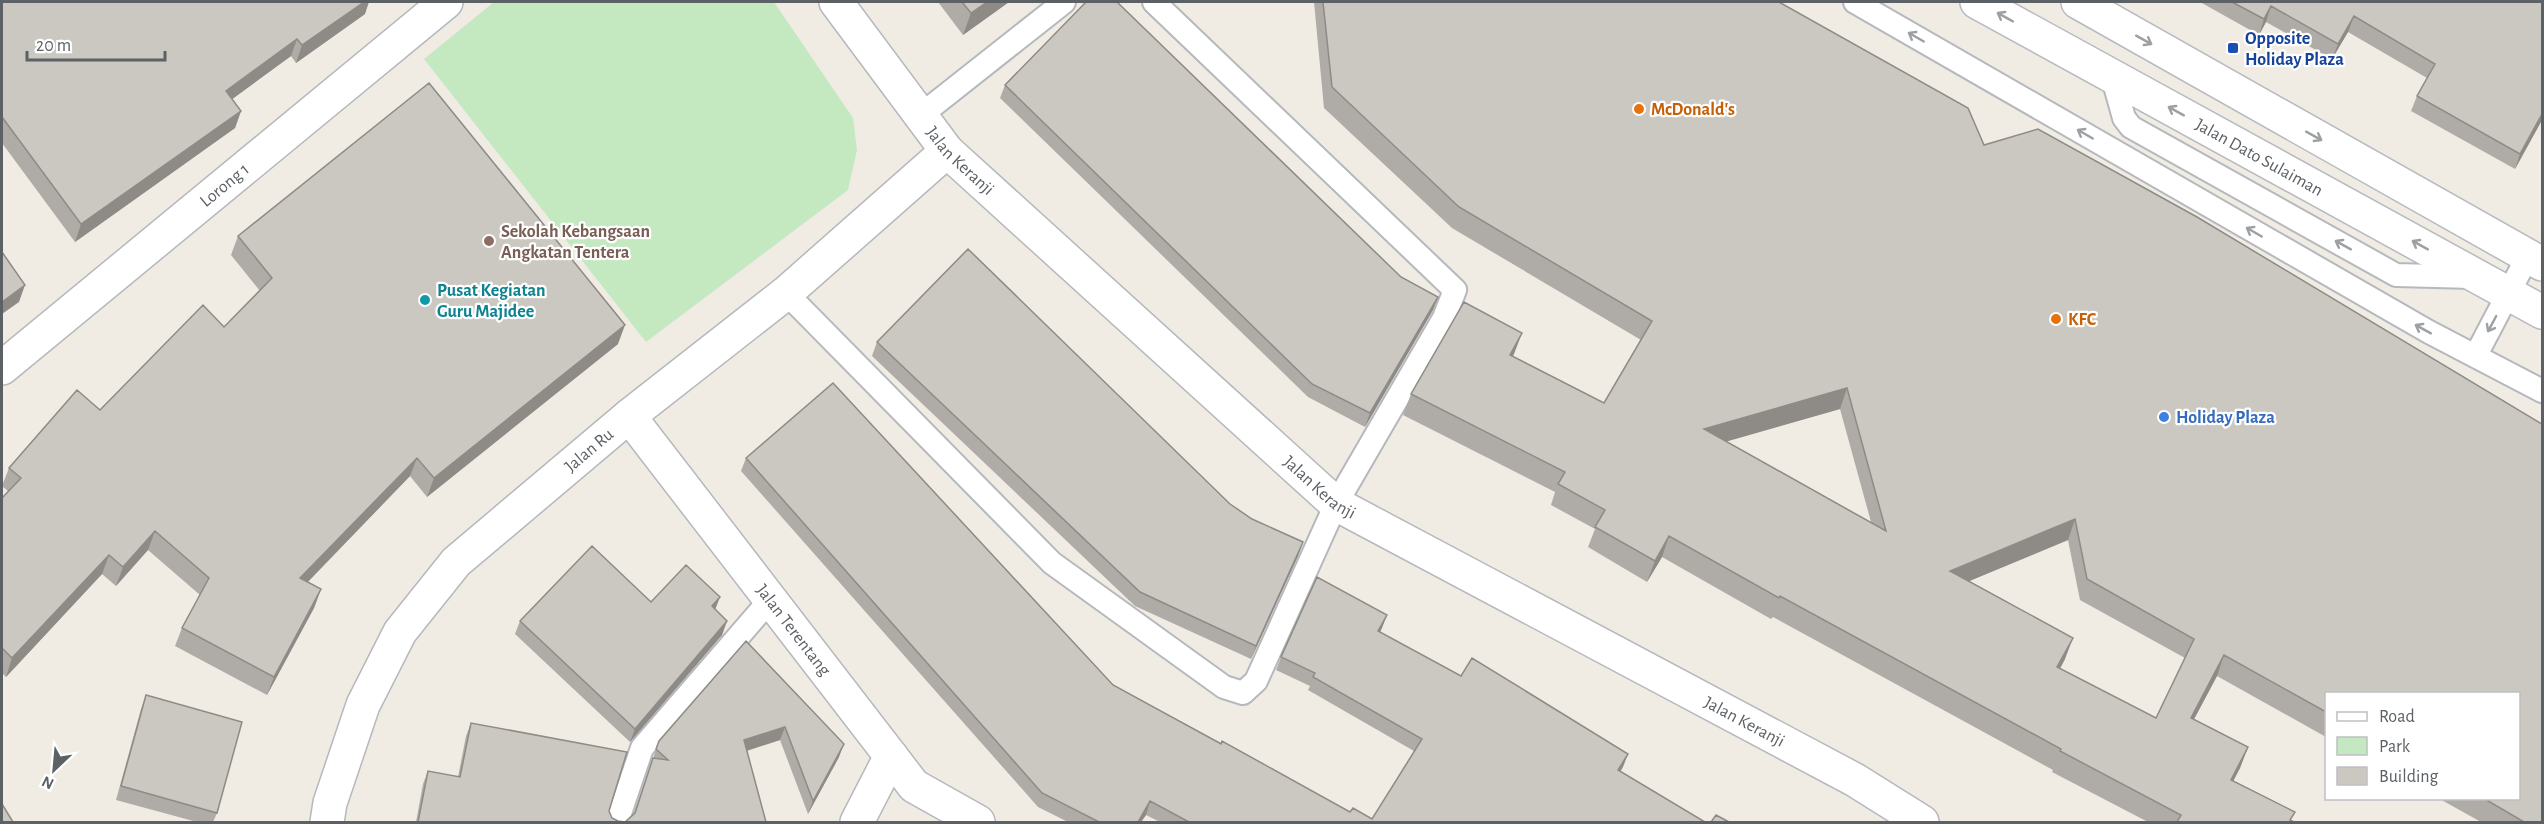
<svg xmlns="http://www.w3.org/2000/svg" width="2544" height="824" font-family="'Alegreya Sans',sans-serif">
<rect width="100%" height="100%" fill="#f0ece4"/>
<!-- green -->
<path fill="#c4e8c0" d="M 494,2 L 774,2 L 853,118 L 857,150 L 848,190 L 646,342 L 424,59 Z"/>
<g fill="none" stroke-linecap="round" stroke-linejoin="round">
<!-- lane casing -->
<g stroke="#b5b8bc" stroke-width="26">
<path id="lane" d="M 1855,2 L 2429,332 L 2542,391
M 2112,75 L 2124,118 L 2131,127 L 2396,275 L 2473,277
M 921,115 L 1064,2
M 786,293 L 1052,563 L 1224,687 L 1243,693 L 1256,681 L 1336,504 L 1444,318 L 1455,290 L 1154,2
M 2476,355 L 2528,256
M 617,822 L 642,748 L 770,600"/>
</g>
<!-- street casing -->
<g stroke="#b5b8bc" stroke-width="36">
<g id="street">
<path id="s1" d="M 836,2 L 947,151 L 1336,504 L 1855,780 L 1922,822"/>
<path id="s2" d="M 2,368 L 446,2"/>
<path id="s3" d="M 629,416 L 914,786 L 978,822"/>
<path id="s4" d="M 327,822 L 330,803 L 363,705 L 400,632 L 456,562 L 629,416 L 786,293 L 947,151"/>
<path d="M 857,822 L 891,756"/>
</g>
</g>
<!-- secondary casing -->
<g stroke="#b6babf" stroke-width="36">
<g id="secondary">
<path id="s5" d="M 1977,2 L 2542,312"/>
<path d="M 2078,2 L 2542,264"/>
</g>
</g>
<!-- lane -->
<use href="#lane" stroke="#fff" stroke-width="22"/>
<!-- street -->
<use href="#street" stroke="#fff" stroke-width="33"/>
<!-- secondary -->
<use href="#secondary" stroke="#fff" stroke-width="33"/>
</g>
<!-- wall -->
<path fill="#afaba6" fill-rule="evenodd" d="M 2,2 L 365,14 L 296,63 L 291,56 L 232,99 L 241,111 L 235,128 L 75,242 L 2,143 Z
M 938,2 L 1009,2 L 963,35 Z
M 1314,2 L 1779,2 L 1984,145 L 2542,822 L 2481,822 L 2438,798 L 2518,798 L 2326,693 L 2326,737 L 2217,676 L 2194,719 L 2248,747 L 2240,768 L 2233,781 L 2294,822 L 2148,822 L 2052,772 L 2053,770 L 1773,617 L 1771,619 L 1662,557 L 1647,582 L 1588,547 L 1595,529 L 1551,505 L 1555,492 L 1403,415 L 1411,394 L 1513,356 L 1604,403 L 1641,340 L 1452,228 L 1324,108 ZM 1840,409 L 1871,522 L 1726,441 ZM 2068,540 L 2080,600 L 2185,658 L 2156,718 L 2060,669 L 2065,659 L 1969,581 Z
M 2200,2 L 2542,2 L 2542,120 L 2515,169 L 2411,111 L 2417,96 L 2427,78 L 2348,32 L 2332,59 L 2266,22 L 2259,35 Z
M 1005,85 L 1401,277 L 1438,297 L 1433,310 L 1365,427 L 1308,397 L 1000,98 Z
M 238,236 L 618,344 L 427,497 L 410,476 L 308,582 L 321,589 L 314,608 L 267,695 L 175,646 L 182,628 L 200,595 L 148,550 L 116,586 L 102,574 L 6,677 L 2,673 L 2,498 L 8,491 L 2,486 L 9,468 L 100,410 L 224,327 L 260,291 L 231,255 Z
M 877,342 L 1230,504 L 1252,519 L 1303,542 L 1298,556 L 1251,659 L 1135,606 L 872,356 Z
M 746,458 L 1113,685 L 1350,812 L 1372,819 L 1414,751 L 1308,690 L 1310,686 L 1276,670 L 1281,657 L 1387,615 L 1380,632 L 1461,676 L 1628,754 L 1620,771 L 1705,822 L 1160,822 L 1146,815 L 1141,822 L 1068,822 L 1038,807 L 741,471 Z
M 651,602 L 716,610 L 727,621 L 722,635 L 630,742 L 515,634 L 520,621 Z
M 746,641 L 839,757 L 808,814 L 780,740 L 747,751 L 766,822 L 416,822 L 423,784 L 428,771 L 458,777 L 466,736 L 471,723 L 609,811 L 612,818 L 618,821 L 625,822 L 634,813 L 659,741 Z
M 146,695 L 217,813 L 213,822 L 197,822 L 116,800 L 141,709 Z"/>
<!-- shaded-wall -->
<path fill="#8e8b87" d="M 364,2 L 369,2 L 365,14 L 296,63 L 302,45 Z
M 987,2 L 1009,2 L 963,35 L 971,13 Z
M 2271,6 L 2266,22 L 2259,35 L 2264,19 Z
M 2354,16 L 2348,32 L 2332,59 L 2338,44 Z
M 297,39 L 291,56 L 220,108 L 226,91 Z
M 241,111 L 235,128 L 75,242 L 81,224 Z
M 2542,114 L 2542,120 L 2515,169 L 2520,154 Z
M 25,285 L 19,302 L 2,314 L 2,302 Z
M 1438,297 L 1433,310 L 1365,427 L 1370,413 Z
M 625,325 L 618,344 L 427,497 L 434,478 Z
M 1522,333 L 1514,354 L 1503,376 L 1510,355 Z
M 1847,388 L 1840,409 L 1697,450 L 1704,429 Z
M 417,458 L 410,476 L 293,597 L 300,578 Z
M 2075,519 L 2068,540 L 1943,592 L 1950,571 Z
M 155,531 L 148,550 L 116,586 L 123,567 Z
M 1669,536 L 1662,557 L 1647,582 L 1655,561 Z
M 1303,542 L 1298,556 L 1251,659 L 1256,646 Z
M 109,555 L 102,574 L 6,677 L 12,658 Z
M 321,589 L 314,608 L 267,695 L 274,677 Z
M 720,597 L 715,610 L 712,606 Z
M 1387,615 L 1382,628 L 1374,645 L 1378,631 Z
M 727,621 L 722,635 L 630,742 L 635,729 Z
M 2073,638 L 2065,659 L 2049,688 L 2057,667 Z
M 2224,655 L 2217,676 L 2184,738 L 2191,718 Z
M 785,727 L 780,740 L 739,753 L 744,740 Z
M 844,744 L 839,757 L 808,814 L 813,801 Z
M 2248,747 L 2240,768 L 2223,801 L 2231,780 Z
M 1628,754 L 1623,767 L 1613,784 L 1618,770 Z
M 1150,801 L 1146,815 L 1141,822 L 1138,822 Z"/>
<!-- building -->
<path fill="#cbc7c1" stroke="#8e8b87" stroke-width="1.5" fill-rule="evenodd" d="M 2,2 L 364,2 L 302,45 L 297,39 L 226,91 L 241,111 L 81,224 L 2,117 Z
M 962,2 L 987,2 L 971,13 Z
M 1086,2 L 1117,2 L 1401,277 L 1438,297 L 1370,413 L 1312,384 L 1005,85 Z
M 1323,2 L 1779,2 L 1968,108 L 1984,145 L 2038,129 L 2197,217 L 2542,424 L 2542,822 L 2524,822 L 2483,798 L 2518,798 L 2518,693 L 2326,693 L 2326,712 L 2224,655 L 2191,718 L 2248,747 L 2231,780 L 2295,812 L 2290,820 L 2294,822 L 2177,822 L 2181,815 L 2060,751 L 2061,749 L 1780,596 L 1779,598 L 1669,536 L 1655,561 L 1595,527 L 1605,510 L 1558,484 L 1565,472 L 1411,394 L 1464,302 L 1522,333 L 1510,355 L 1604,403 L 1652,321 L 1459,207 L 1332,87 ZM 1847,388 L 1886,531 L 1704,429 ZM 2075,519 L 2087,579 L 2194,639 L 2156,718 L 2057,667 L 2073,638 L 1950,571 Z
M 2232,2 L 2542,2 L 2542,114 L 2520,154 L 2417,96 L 2435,64 L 2354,16 L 2338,44 L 2271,6 L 2264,19 Z
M 429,83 L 625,325 L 434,478 L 417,458 L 300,578 L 321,589 L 274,677 L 182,628 L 209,578 L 155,531 L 123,567 L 109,555 L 12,658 L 2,648 L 2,498 L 21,478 L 9,468 L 77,390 L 100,410 L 203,305 L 224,327 L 272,278 L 238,236 Z
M 968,249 L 1230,504 L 1252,519 L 1303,542 L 1256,646 L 1140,592 L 877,342 Z
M 2,252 L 25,285 L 2,302 Z
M 833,383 L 1113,685 L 1221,744 L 1222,741 L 1350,812 L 1353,808 L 1372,819 L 1422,739 L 1313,677 L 1315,673 L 1281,657 L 1317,577 L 1387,615 L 1378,631 L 1461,676 L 1472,658 L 1628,754 L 1618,770 L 1705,822 L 1189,822 L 1150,801 L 1138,822 L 1099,822 L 1042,793 L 746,458 Z
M 592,546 L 651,602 L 686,565 L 720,597 L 712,606 L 727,621 L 635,729 L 520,621 Z
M 746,641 L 844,744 L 813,801 L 785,727 L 744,740 L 766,822 L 418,822 L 428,771 L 460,777 L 471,723 L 627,752 L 609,811 L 612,818 L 618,821 L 625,822 L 635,813 L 653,758 L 668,760 L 656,749 L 659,741 Z
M 146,695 L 242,722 L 217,813 L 121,786 Z
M 2,804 L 13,822 L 2,822 Z
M 1716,815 L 1729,822 L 1711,822 Z"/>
<!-- one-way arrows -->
<defs><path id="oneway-shaft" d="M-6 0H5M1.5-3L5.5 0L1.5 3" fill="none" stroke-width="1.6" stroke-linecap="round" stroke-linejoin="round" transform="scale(1.5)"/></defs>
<g stroke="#9da0a3">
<use href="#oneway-shaft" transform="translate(2005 17) rotate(-151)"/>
<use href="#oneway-shaft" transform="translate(1916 37) rotate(-150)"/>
<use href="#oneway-shaft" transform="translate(2144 40) rotate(29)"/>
<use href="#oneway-shaft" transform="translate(2176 111) rotate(-151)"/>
<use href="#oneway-shaft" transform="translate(2085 134) rotate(-150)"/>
<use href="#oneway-shaft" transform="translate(2314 136) rotate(29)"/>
<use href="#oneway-shaft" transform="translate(2254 232) rotate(-150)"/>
<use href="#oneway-shaft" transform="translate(2343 245) rotate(-151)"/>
<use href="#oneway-shaft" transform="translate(2420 245) rotate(-151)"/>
<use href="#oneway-shaft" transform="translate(2492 324) rotate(118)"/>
<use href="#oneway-shaft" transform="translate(2423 329) rotate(-151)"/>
</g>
<!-- markers -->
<rect fill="#1a4fb4" stroke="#fff" stroke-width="2" x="2227" y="42" width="12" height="12" rx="3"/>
<g fill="#e8710a" stroke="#fff" stroke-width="2">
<circle cx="1639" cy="109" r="6"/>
<circle cx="2056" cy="319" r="6"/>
</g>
<circle fill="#8d6e63" stroke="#fff" stroke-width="2" cx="489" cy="241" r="6"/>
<circle fill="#0f9aa8" stroke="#fff" stroke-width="2" cx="425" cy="300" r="6"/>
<circle fill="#3f7fe0" stroke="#fff" stroke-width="2" cx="2164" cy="417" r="6"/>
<g text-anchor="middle" stroke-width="4.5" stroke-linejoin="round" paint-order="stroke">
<!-- transit labels -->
<g font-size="18" font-weight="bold" fill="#164399" stroke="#fff" text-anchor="start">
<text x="2245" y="44">Opposite<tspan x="2245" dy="21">Holiday Plaza</tspan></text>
</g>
<!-- food labels -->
<g font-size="18" font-weight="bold" fill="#c56008" stroke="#fff" text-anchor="start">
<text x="1651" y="115">McDonald's</text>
<text x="2068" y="325">KFC</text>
</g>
<!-- street labels -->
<g font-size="18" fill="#5c6166" stroke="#fff">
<text dy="6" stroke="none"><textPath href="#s5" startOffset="322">Jalan Dato Sulaiman</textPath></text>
<text dy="6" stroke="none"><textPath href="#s1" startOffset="202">Jalan Keranji</textPath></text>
<text dy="6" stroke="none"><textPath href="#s2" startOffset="288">Lorong 1</textPath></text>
<text dy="6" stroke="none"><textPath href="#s4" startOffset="468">Jalan Ru</textPath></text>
<text dy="6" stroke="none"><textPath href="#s1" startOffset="688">Jalan Keranji</textPath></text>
<text dy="6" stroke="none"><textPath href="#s3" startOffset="270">Jalan Terentang</textPath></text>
<text dy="6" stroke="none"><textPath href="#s1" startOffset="1174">Jalan Keranji</textPath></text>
</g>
<!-- education labels -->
<g font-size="18" font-weight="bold" fill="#785e54" stroke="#fff" text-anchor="start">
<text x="501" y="237">Sekolah Kebangsaan<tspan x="501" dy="21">Angkatan Tentera</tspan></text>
</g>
<!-- culture labels -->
<g font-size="18" font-weight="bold" fill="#0d838f" stroke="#fff" text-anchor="start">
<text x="437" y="296">Pusat Kegiatan<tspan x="437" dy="21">Guru Majidee</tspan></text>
</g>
<!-- shop labels -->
<g font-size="18" font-weight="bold" fill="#366cbe" stroke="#fff" text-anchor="start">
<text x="2176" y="423">Holiday Plaza</text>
</g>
</g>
<!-- border -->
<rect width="2544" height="824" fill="none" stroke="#5c6166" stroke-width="6"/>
<!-- legend -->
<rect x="2325" y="692" width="195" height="108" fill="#ffffff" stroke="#bec0c2" stroke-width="1.5"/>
<rect x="2337" y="712" width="30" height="9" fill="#ffffff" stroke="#bec0c2" stroke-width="1.5"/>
<text x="2379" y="722" font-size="18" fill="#5c6166">Road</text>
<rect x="2337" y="737" width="30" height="18" fill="#c4e8c0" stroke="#bec0c2" stroke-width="1.5"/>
<text x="2379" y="752" font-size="18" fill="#5c6166">Park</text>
<rect x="2337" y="767" width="30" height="18" fill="#cbc7c1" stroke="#bec0c2" stroke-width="1.5"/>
<text x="2379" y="782" font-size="18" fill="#5c6166">Building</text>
<!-- north arrow -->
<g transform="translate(54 770) rotate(206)" stroke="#ffffff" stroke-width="4.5" paint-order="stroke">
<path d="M0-4.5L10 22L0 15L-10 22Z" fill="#5c6166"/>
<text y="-9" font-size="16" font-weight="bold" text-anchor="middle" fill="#5c6166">N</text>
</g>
<!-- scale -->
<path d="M27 51v9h138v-9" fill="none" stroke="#5c6166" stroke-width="3"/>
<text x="36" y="51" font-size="18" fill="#5c6166" stroke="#ffffff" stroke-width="4.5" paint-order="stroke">20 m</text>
</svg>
